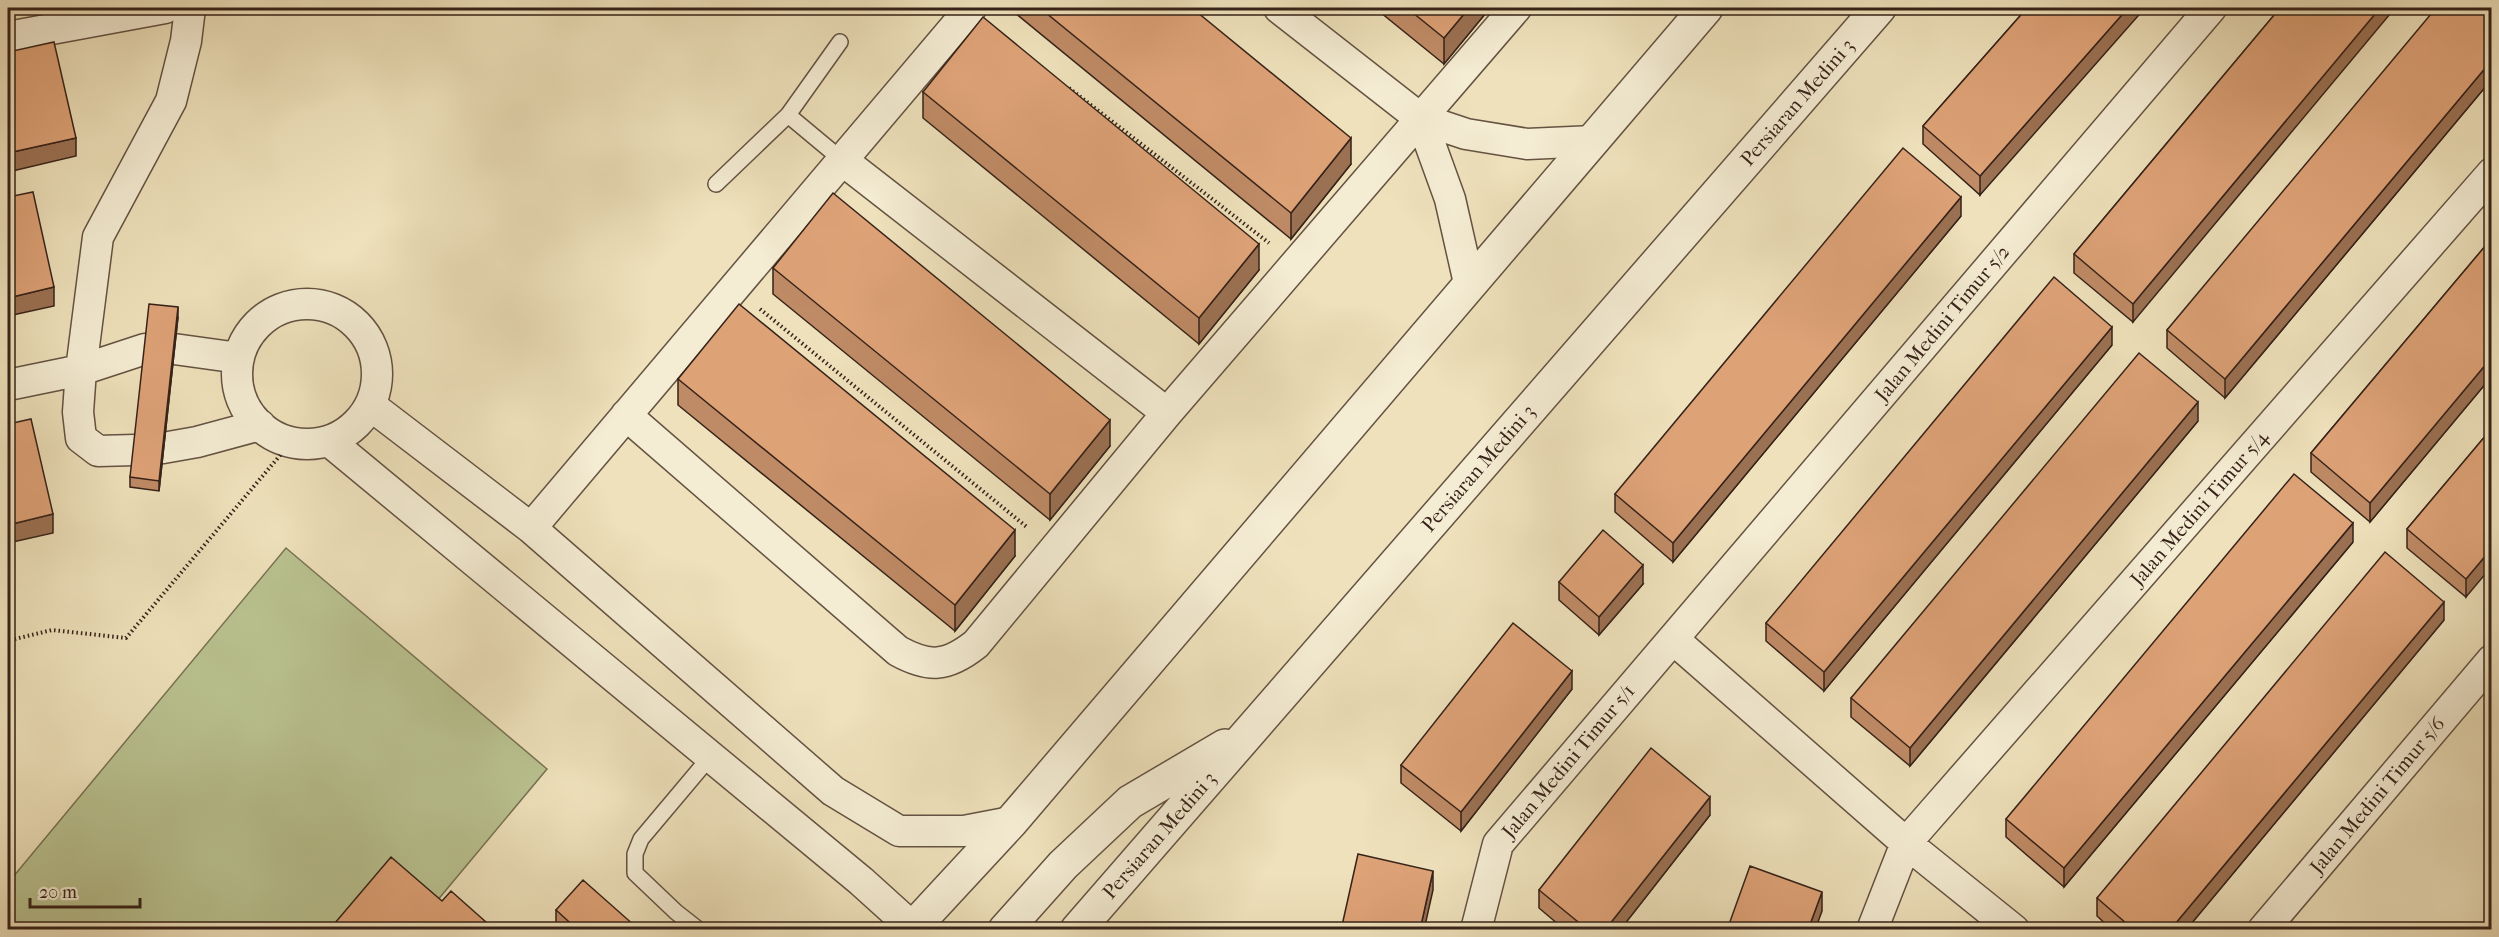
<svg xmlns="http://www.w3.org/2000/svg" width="2499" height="937" font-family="'IM FELL French Canon',serif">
<rect width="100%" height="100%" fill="#eee1bb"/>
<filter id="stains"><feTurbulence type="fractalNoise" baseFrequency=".00333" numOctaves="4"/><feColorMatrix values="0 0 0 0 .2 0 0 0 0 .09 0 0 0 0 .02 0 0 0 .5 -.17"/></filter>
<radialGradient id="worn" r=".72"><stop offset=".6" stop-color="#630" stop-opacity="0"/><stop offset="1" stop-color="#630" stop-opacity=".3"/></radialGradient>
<!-- green -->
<path fill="#b9c290" stroke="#787254" stroke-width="1.5" d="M 286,548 L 547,769 L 436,902 L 341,929 L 8,930 L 8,883 Z"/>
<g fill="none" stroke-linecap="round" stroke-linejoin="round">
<!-- service casing -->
<g stroke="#645242" stroke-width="18">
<path id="service" d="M 788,115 L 842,160
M 716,184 L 788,115 L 840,42
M 699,930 L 676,912 L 635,873 L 635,854 L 641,839 L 710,757"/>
</g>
<!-- minor casing -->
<g stroke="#645242" stroke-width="33">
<path id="minor" d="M 1279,8 L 1421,119 L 1466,134 L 1527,144 L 1594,141
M 8,37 L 165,8
M 1421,119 L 1450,199 L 1469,283
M 842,160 L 1167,413
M237 374a70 70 0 1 1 140 0a70 70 0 1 1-140 0Z
M 174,349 L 239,358
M 8,385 L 81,370 L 145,349
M 370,405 L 531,528 L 833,791 L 899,831 L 964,831 L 1011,822
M 626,415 L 898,651 C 929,668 947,667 976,644 L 1167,413 L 1516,8
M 329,441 L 861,881 L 913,928
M 163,448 L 197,442 L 260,425
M 135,450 L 98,451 L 81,438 L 78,412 L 81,370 L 98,237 L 171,101 L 186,41 L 190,8
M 531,528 L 971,8
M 1673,639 L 1906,843 L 2014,930
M 1476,930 L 1498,844 L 2211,8
M 1872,930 L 1906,843 L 2492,173
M 2263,930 L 2492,660"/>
</g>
<!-- tertiary casing -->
<g stroke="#645242" stroke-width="36">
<path id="tertiary" d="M 911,930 L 1011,822 L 1706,8
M 1005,930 L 1063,865 L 1130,802 L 1225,746
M 1077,930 L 1879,8"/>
</g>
<!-- path -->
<path stroke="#362219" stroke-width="4" stroke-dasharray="1.5 3" stroke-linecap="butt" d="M 1069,88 L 1269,243
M 760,309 L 1028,528
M 8,651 L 15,639 L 52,630 L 126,638 L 282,453"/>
<!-- service -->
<use href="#service" stroke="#f4ecd3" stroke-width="15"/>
<!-- minor -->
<use href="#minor" stroke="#f4ecd3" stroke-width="30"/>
<!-- tertiary -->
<use href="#tertiary" stroke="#f4ecd3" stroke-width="33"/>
</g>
<!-- wall -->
<path fill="#bf8b66" stroke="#362219" stroke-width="1.5" d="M 1015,8 L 1192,8 L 1351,164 L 1291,239 L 1015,13 Z
M 1375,8 L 1490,8 L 1444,64 Z
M 2027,8 L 1980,195 L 1923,144 L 1923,126 Z
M 2280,8 L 2133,322 L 2074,273 L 2074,254 Z
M 2492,8 L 2492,79 L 2225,398 L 2167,348 L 2167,330 Z
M 923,92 L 1259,270 L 1199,344 L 923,118 Z
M 1961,216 L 1673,562 L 1615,512 L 1615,494 Z
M 2492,238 L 2492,376 L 2370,522 L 2311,472 L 2311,453 Z
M 773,268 L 1110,446 L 1050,520 L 773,294 Z
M 178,317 L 159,491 L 130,487 L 130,477 Z
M 2112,345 L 1824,691 L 1766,641 L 1766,623 Z
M 678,379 L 1015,556 L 955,631 L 678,405 Z
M 2198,421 L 1910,766 L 1851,717 L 1851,698 Z
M 2492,428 L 2466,597 L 2407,548 L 2407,529 Z
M 2353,542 L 2064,887 L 2006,837 L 2006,819 Z
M 1559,582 L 1643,584 L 1599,635 L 1559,600 Z
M 2444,620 L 2186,930 L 2112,930 L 2097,916 L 2097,898 Z
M 1572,689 L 1461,831 L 1401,783 L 1401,765 Z
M 1710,815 L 1620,930 L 1565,930 L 1539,908 L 1539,890 Z
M 556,910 L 635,930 L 558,930 L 556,928 Z"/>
<!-- shaded-wall -->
<path fill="#9b7153" stroke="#362219" stroke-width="1.5" d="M 1469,8 L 1490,8 L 1444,64 L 1444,38 Z
M 2128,8 L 2145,8 L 1980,195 L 1980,176 Z
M 2380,8 L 2395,8 L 2133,322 L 2133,304 Z
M 2492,60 L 2492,79 L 2225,398 L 2225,379 Z
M 76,138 L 76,156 L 8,172 L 8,153 Z
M 1351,138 L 1351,164 L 1291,239 L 1291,213 Z
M 1961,197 L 1961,216 L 1673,562 L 1673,543 Z
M 1259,244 L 1259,270 L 1199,344 L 1199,318 Z
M 54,287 L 54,306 L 8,316 L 8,298 Z
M 178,307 L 178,317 L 159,491 L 159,481 Z
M 2112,327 L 2112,345 L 1824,691 L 1824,672 Z
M 2492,357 L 2492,376 L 2370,522 L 2370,503 Z
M 2198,402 L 2198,421 L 1910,766 L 1910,748 Z
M 1110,420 L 1110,446 L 1050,520 L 1050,494 Z
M 53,514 L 53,533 L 8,543 L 8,525 Z
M 2353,523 L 2353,542 L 2064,887 L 2064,868 Z
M 1015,530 L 1015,556 L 955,631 L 955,605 Z
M 2492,548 L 2492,566 L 2466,597 L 2466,579 Z
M 1643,565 L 1643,584 L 1599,635 L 1599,617 Z
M 2444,602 L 2444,620 L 2186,930 L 2170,930 Z
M 1572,671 L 1572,689 L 1461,831 L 1461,812 Z
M 1710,797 L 1710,815 L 1620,930 L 1605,930 Z
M 1433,871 L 1433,890 L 1424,930 L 1420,930 Z
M 1822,892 L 1822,911 L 1815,930 L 1808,930 Z"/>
<!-- building -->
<path fill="#dea277" stroke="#362219" stroke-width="1.5" d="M 1040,8 L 1192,8 L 1351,138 L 1291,213 Z
M 1407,8 L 1469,8 L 1444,38 Z
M 2027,8 L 2128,8 L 1980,176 L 1923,126 Z
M 2280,8 L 2380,8 L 2133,304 L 2074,254 Z
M 2436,8 L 2492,8 L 2492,60 L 2225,379 L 2167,330 Z
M 983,17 L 1259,244 L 1199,318 L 923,92 Z
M 54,42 L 76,138 L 8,153 L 8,52 Z
M 1903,148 L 1961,197 L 1673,543 L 1615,494 Z
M 33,192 L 54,287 L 8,298 L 8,197 Z
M 833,193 L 1110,420 L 1050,494 L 773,268 Z
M 2492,238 L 2492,357 L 2370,503 L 2311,453 Z
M 2054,277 L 2112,327 L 1824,672 L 1766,623 Z
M 149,304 L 178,307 L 159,481 L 130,477 Z
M 739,304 L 1015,530 L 955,605 L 678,379 Z
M 2139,353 L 2198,402 L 1910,748 L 1851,698 Z
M 31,419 L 53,514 L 8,525 L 8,424 Z
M 2492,428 L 2492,548 L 2466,579 L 2407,529 Z
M 2294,474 L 2353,523 L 2064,868 L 2006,819 Z
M 1603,530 L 1643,565 L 1599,617 L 1559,582 Z
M 2385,552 L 2444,602 L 2170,930 L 2134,930 L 2097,898 Z
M 1513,623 L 1572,671 L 1461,812 L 1401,765 Z
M 1651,748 L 1710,797 L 1605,930 L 1588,930 L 1539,890 Z
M 1358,854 L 1433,871 L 1420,930 L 1341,930 Z
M 391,857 L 442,901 L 451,891 L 495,930 L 329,930 Z
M 1750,866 L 1822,892 L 1808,930 L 1727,930 Z
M 583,880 L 635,926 L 632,930 L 578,930 L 556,910 Z"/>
<g text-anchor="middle" stroke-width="5" stroke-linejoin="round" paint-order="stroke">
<!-- street labels -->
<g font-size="20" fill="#362219" stroke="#f4ecd3">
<text transform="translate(1797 102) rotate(-49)" y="7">Persiaran Medini 3</text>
<text transform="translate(1942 323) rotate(-50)" y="7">Jalan Medini Timur 5/2</text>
<text transform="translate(1478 468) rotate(-49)" y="7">Persiaran Medini 3</text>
<text transform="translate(2199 508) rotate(-49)" y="7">Jalan Medini Timur 5/4</text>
<text transform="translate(1568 761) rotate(-50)" y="7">Jalan Medini Timur 5/1</text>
<text transform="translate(2377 795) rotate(-50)" y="7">Jalan Medini Timur 5/6</text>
<text transform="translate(1159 835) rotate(-49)" y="7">Persiaran Medini 3</text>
</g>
</g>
<!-- margin -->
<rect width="2499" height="937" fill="none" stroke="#eee1bb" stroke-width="30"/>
<rect x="9" y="9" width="2481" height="919" fill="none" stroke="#362219" stroke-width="3"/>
<rect x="15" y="15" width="2469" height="907" fill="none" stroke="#362219" stroke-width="1.5"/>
<!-- scale -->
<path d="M30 898v9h110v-9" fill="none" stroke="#362219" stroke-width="3"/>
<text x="39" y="898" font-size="18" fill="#362219" stroke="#f4ecd3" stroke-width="4.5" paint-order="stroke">20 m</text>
<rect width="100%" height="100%" filter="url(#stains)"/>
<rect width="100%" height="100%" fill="url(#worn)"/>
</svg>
